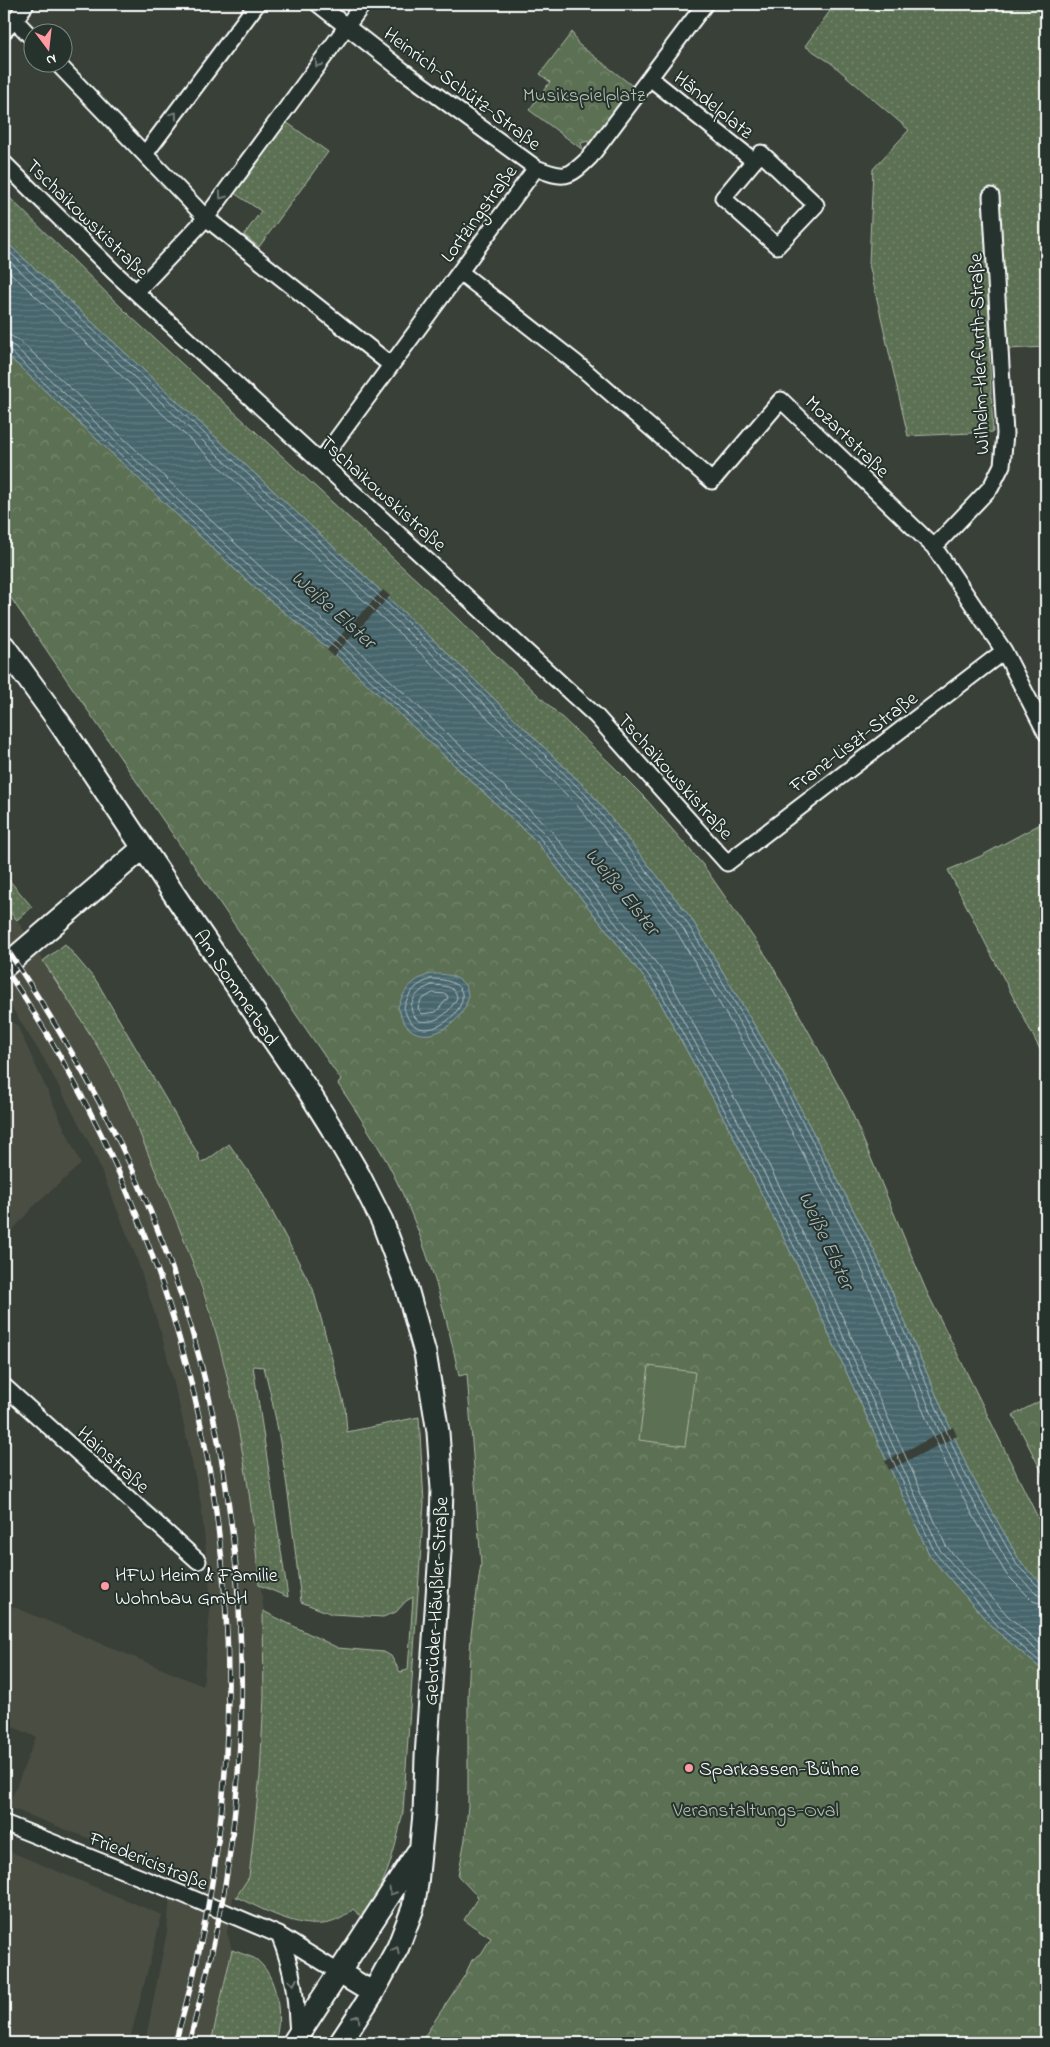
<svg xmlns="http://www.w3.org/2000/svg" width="1050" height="2047" font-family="'Indie Flower',sans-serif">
<defs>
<pattern id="grass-dots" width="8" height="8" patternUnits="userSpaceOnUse" patternTransform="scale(1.25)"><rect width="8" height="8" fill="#5c7053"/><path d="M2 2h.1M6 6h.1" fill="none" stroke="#74856d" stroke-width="1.8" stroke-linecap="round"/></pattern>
<pattern id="forest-crowns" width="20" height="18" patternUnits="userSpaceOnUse" patternTransform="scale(1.25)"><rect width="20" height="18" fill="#5c7053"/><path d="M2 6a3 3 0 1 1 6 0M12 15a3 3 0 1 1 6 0" fill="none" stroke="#74856d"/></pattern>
<pattern id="water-rules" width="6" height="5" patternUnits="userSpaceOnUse" patternTransform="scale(1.25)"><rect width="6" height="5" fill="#46656c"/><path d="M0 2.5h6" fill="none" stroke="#627c82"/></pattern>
</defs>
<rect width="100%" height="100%" fill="#394038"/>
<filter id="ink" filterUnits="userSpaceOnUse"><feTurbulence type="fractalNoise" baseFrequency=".02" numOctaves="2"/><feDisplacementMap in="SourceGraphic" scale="10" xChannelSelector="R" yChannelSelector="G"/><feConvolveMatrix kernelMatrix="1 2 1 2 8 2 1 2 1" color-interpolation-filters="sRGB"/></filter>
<g filter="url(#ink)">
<!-- built -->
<path fill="#4a4d43" d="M 4,906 L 17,920 L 76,1011 L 118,1084 L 159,1178 L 189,1254 L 217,1339 L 235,1412 L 248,1481 L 265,1620 L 264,1697 L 260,1775 L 249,1877 L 236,1897 L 233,1897 L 227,1932 L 232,1950 L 211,2043 L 145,2043 L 167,1931 L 172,1871 L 8,1807 L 36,1737 L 4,1723 L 4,1610 L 7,1604 L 203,1686 L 211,1601 L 201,1504 L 181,1412 L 162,1336 L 135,1254 L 93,1150 L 44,1059 L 10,1005 L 12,995 L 4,983 Z
M 4,1019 L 17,1025 L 81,1164 L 32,1208 L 4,1240 Z
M 4,1849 L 162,1915 L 129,2043 L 4,2043 Z"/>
<!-- grass -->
<path fill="url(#grass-dots)" stroke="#aeb8a9" d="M 835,4 L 1046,4 L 1046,347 L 989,350 L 993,432 L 908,436 L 869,264 L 873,169 L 909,130 L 831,63 L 805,46 Z
M 285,123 L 289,124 L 328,152 L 259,247 L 244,235 L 261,211 L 234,193 Z
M 4,192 L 130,316 L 422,585 L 612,765 L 645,798 L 703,865 L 769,960 L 847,1101 L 926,1290 L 1046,1534 L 1046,1588 L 1021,1563 L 968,1469 L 874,1250 L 779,1067 L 691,918 L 590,792 L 442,648 L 4,240 Z
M 1046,821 L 1046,1061 L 948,870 L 981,856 Z
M 4,874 L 32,907 L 17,920 L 4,906 Z
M 65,944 L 97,982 L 198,1154 L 200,1162 L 207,1160 L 229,1144 L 258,1185 L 313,1289 L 345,1407 L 347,1432 L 419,1417 L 424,1503 L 403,1812 C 394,1854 387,1883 362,1917 L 353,1909 C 320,1943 270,1912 236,1897 L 249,1877 L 260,1775 L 264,1697 L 263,1611 L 338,1648 L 384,1652 L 391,1656 L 400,1672 L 408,1670 L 413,1597 L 406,1601 L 396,1612 L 383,1617 L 332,1614 L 301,1602 C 292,1523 284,1444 264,1367 L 253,1366 L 288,1597 L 259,1585 C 253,1503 239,1420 218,1340 C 201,1278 175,1216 149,1156 C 139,1132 130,1107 118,1083 C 96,1041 69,1001 43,961 Z
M 232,1950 C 239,1953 247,1955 254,1958 C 278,1973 284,2020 274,2043 L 211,2043 Z"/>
<!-- forest -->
<path fill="url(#forest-crowns)" stroke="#aeb8a9" d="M 572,32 L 578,44 L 634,87 L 589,147 L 588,141 L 581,143 L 583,150 L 529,110 L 550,82 L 540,74 Z
M 4,352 L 255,588 L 336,655 L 536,841 L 653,989 L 729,1128 L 806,1283 L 930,1556 L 994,1629 L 1046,1673 L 1046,2043 L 420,2043 L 465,1975 L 472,1960 L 481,1954 L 491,1938 L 464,1920 L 478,1897 L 458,1876 L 465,1839 L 468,1805 L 468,1696 L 471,1634 L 481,1564 L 467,1374 L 459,1376 C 444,1302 422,1228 387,1162 C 372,1135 355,1109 338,1084 L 341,1080 L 4,588 Z
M 1046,1398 L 1046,1497 L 1045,1478 L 1013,1415 Z"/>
<!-- pitch -->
<path fill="#5c7053" stroke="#aeb8a9" d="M 649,1366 L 695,1372 L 685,1446 L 639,1440 Z"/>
<!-- water -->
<path fill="url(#water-rules)" stroke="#90a3a7" d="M 4,240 L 442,648 L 590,792 L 691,918 L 779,1067 L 874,1250 L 968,1469 L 1021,1563 L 1046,1588 L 1046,1673 L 994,1629 L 930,1556 L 806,1283 L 729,1128 L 653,989 L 536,841 L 336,655 L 255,588 L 4,352 Z
M 431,974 C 438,974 447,974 454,977 C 496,995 432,1058 406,1025 C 402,1020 400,1013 398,1007 C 405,989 411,980 431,974 Z"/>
<!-- pier -->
<path fill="#394038" d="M 383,590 L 390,596 L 333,656 L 327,650 Z
M 953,1427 L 957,1436 L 889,1470 L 885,1461 Z"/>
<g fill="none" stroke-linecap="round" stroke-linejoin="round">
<!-- shore -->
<path stroke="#b5c1c4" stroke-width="1" d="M 4,247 L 438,651 L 586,795 L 686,921 L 775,1069 L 870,1252 L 964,1472 L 1017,1565 L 1041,1589 L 1046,1591
M 4,256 L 434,656 L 582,799 L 681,925 L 769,1072 L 864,1255 L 958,1475 L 1012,1570 L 1038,1595 L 1046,1597
M 4,267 L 429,661 L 576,804 L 675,929 L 763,1076 L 857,1258 L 952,1478 L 1006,1574 L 1033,1601 L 1046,1605
M 4,335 L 11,336 L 19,340 L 267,573 L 348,641 L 549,828 L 668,978 L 746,1119 L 823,1274 L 946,1546 L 1008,1616 L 1046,1649
M 4,342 L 14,346 L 262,579 L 343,647 L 544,833 L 662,982 L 739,1123 L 817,1278 L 940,1550 L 1002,1621 L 1046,1658
M 4,349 L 9,350 L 258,584 L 339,651 L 539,837 L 657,986 L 733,1126 L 811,1280 L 935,1553 L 998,1626 L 1046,1667
M 431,979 C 510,980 417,1069 404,1007 C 409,992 416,984 431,979 Z
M 432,985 C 442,986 456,985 457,998 C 448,1014 437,1024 419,1021 C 402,1008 416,990 432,985 Z
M 433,993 L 446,994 L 448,998 L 436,1012 L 422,1014 L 418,1008 L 421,1000 Z"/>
<!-- minor casing -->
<g stroke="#fff" stroke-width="19">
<path id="minor" d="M 26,4 L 15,20 L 32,38
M 318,4 L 402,70 L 536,168
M 4,31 L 15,20
M 56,62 L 206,218 L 391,365
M 650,78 L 754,161 L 761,153 L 816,205 L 777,246 L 723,198 L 754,161
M 145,154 L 257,4
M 4,163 L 114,272 L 596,716 L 727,863 L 1004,651
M 460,272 L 576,363 L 712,481 L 781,400 L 934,547 L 1004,651 L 1046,733
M 136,292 L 206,218 L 363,4
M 320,462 L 536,168 C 564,179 568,179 590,157 L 705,4
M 934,547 L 991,487 L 1002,465 L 1005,434 L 991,196
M 4,1386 L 198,1561
M 4,1823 L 182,1894 L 279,1935 L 340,1973
M 279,1935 C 294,1970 296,1999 298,2036"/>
</g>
<!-- secondary casing -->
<g stroke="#fff" stroke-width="25">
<path id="secondary" d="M 4,646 L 57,719 L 186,912 L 309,1092 L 334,1132 L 359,1175 L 382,1221 L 406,1285 L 425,1353 L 438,1432 L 442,1489 L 440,1552 L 426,1757 L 424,1814 L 417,1884 L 413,1908 L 398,1947 L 373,1993 L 340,2043
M 4,967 L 143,848
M 340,1973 L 373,1993
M 293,2043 L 417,1853"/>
</g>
<!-- minor -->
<use href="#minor" stroke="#26332d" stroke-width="15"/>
<!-- secondary -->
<use href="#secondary" stroke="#26332d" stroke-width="21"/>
<!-- rail casing -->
<g stroke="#fff" stroke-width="5.5">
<path id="rail" d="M 4,945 C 56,1022 103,1101 140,1187 C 234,1402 263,1654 225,1885 C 216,1939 203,1991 189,2043
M 4,967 C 220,1283 286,1675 175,2043"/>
</g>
<!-- rail -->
<use href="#rail" stroke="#26332d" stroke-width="4" stroke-dasharray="11" stroke-linecap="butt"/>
</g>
<!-- one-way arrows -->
<defs><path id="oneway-chevron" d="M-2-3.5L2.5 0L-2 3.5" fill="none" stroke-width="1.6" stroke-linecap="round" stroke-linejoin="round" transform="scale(1.25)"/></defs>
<g stroke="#727a76">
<use href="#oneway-chevron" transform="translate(318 64) rotate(126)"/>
<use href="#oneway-chevron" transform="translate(174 115) rotate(-53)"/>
<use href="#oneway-chevron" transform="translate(222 196) rotate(126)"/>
<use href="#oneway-chevron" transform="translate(392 1892) rotate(123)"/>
<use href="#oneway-chevron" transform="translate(396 1950) rotate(-62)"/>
<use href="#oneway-chevron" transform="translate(293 1982) rotate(80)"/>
<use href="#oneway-chevron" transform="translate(357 2018) rotate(-57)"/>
</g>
</g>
<!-- markers -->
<g fill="#ff9aa2" stroke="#26332d" stroke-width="2">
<circle cx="105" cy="1586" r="5"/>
<circle cx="689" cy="1768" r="5"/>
</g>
<g text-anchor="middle" stroke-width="4" stroke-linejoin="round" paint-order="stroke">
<!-- street labels -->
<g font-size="20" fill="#fff" stroke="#26332d">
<text transform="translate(463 88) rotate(37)" y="7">Heinrich-Schütz-Straße</text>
<text transform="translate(714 104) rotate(39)" y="7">Händelplatz</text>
<text transform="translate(478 213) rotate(-54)" y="7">Lortzingstraße</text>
<text transform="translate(88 218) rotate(44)" y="7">Tschaikowskistraße</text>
<text transform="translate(978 354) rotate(-92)" y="7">Wilhelm-Herfurth-Straße</text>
<text transform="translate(848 436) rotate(44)" y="7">Mozartstraße</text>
<text transform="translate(384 493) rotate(42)" y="7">Tschaikowskistraße</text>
<text transform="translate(853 741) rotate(-37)" y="7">Franz-Liszt-Straße</text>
<text transform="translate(676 776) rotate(48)" y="7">Tschaikowskistraße</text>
<text transform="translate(237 987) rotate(56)" y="7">Am Sommerbad</text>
<text transform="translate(114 1459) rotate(42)" y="7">Hainstraße</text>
<text transform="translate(435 1601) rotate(-87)" y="7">Gebrüder-Häußler-Straße</text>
<text transform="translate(149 1860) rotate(22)" y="7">Friedericistraße</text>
</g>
<!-- park labels -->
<g font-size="20" fill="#b6bfb2" stroke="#26332d">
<text x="584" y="101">Musikspielplatz</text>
<text x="756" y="1816">Veranstaltungs-Oval</text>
</g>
<!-- poi labels -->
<g font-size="20" fill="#fff" stroke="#26332d" text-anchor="start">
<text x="115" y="1581">HFW Heim &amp; Familie<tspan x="115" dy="23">Wohnbau GmbH</tspan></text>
<text x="699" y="1775">Sparkassen-Bühne</text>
</g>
<!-- water labels -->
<g font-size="21" font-style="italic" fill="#acbabd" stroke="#26332d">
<text transform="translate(334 609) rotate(42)" y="7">Weiße Elster</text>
<text transform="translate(623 891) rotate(51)" y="7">Weiße Elster</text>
<text transform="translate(827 1240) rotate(65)" y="7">Weiße Elster</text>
</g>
</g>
<!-- margin -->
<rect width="1050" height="2047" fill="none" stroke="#26332d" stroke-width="20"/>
<rect x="10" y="10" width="1030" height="2027" fill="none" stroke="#fff" stroke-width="2" filter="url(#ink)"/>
<!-- north arrow -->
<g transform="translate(48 48) rotate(165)"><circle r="24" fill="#26332d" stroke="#7d8581"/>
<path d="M0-4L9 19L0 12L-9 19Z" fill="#ff9aa2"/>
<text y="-8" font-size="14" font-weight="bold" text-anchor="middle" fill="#ffffff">N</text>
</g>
</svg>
